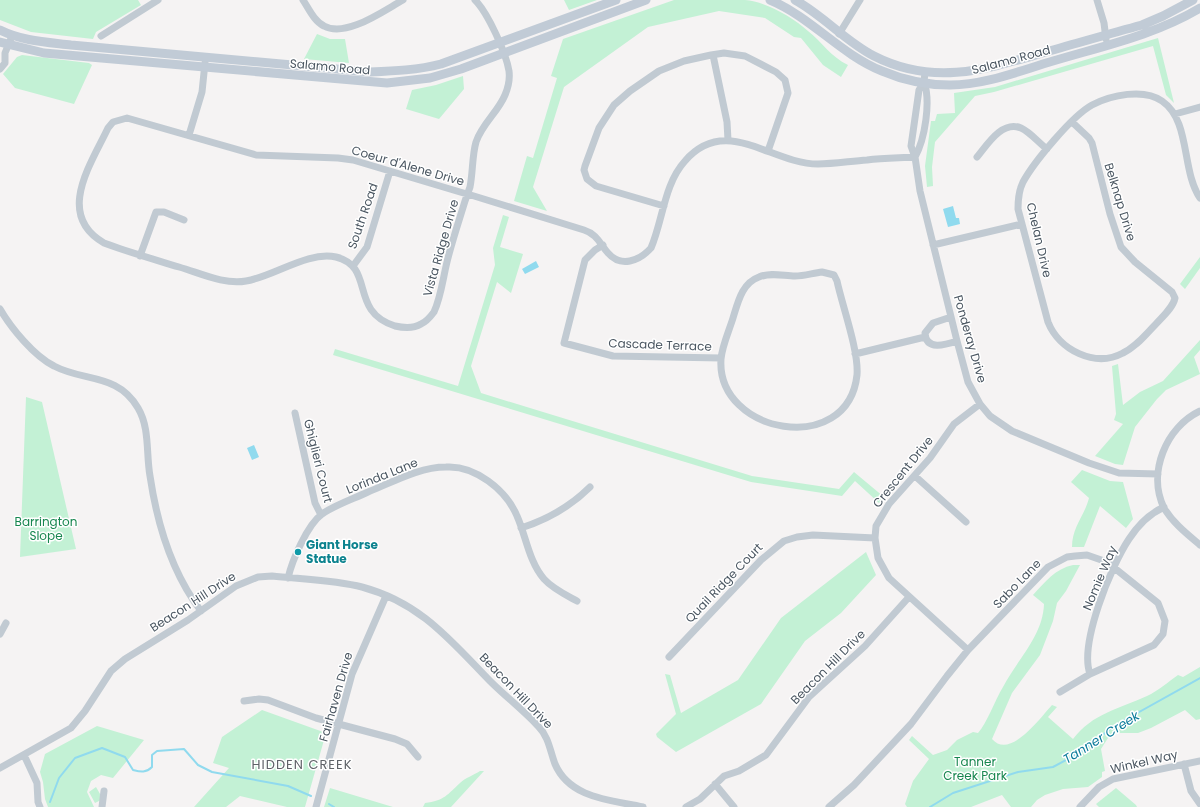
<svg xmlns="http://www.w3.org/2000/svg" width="1200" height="807" font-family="Poppins,sans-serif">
<rect width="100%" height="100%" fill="#f5f3f3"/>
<!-- green -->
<path fill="#c3f1d5" d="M 0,0 L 138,0 L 141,5 L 96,32 L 93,39 L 31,32 L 0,20 Z
M 564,0 L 597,0 L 569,10 Z
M 674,0 C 698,0 722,0 745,0 C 767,2 792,17 808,31 C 822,42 831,57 848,65 L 841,77 L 823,65 L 801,38 L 794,37 L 765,18 L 719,11 L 648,27 L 564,87 L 533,187 L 547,211 L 514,201 L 527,156 L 533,158 L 557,78 L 551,76 L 563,39 Z
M 317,34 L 330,39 L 345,39 L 349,63 L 304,59 Z
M 1158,38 L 1174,103 L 1166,95 L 1153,46 L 994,92 L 975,96 L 935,142 L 932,167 L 933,186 L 927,187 L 925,166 L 931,121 L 935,121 L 937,114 L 955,113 L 954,93 L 995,87 Z
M 22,55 L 89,63 L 92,65 L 74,104 L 15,88 L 3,74 L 17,57 Z
M 463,76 L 464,89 L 439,119 L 406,109 L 412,90 L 436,85 Z
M 503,215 L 509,217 L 500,247 L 523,254 L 511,293 L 497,282 L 471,366 L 481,393 L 752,476 L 839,489 L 854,472 L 884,497 L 879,503 L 855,481 L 842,496 L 751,482 L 333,355 L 335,349 L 458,386 L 495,265 L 493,248 Z
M 1200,257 L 1200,268 L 1185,289 L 1180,284 Z
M 1200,340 L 1200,350 L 1194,357 L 1200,374 L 1166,390 L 1157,399 L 1135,427 L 1123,465 L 1115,464 L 1095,456 L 1123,424 L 1114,420 L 1116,414 L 1112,366 L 1118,364 L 1123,405 L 1140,392 L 1163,381 Z
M 26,397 L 42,402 L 76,549 L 20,557 Z
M 1082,470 L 1110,481 L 1123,482 L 1133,519 L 1126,528 L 1100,506 L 1084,547 L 1072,547 C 1072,527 1084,517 1089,498 L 1071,482 Z
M 866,552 L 876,575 L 841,613 L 805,641 L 761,704 L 676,752 L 657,737 L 656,734 L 676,714 L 665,674 L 670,675 L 681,713 L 738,680 L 781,618 Z
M 1073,565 L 1080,565 L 1066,591 L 1057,603 L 1053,621 L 1040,655 L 1012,693 L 992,739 C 1010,760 1040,718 1052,705 L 1057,707 L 1048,717 L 1073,739 C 1093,713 1119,709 1147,696 C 1158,691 1168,682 1178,675 L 1183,677 L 1200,667 L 1200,719 L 1196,720 L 1185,710 L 1151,728 L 1138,733 L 1117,733 L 1108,738 L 1101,749 L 1105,771 L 1102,772 L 1102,777 L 1088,787 L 1063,789 L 1045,795 L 1037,800 L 1031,807 L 1011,807 L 1002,795 L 971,807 L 907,807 L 905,804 L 913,781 L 929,759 L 909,740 L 912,736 L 933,755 L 947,750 L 957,740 L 973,732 L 978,733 C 987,723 995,700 1003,687 C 1017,660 1043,636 1044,604 L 1033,595 C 1046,581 1055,569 1073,565 Z
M 262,710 L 326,733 L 305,807 L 287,807 L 240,796 L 226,807 L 194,807 L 229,768 L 213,763 L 222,737 Z
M 97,726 L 144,740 L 113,778 L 101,775 L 91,781 L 87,792 L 94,807 L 48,807 L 45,799 L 43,782 L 40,772 L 45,754 Z
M 480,771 L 484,771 L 451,807 L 423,807 L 425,803 C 444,801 448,794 460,783 C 465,778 474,775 480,771 Z
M 96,787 L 103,799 L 95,803 L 89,792 Z
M 330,788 L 393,807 L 324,807 Z
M 1116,788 L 1136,805 L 1137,807 L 1099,807 L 1096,804 Z"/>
<!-- water -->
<path fill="#90daee" d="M 953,206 L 956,218 L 959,218 L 960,224 L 948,227 L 943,209 Z
M 536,261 L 539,267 L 525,274 L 522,269 Z
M 254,445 L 259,457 L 252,460 L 247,448 Z"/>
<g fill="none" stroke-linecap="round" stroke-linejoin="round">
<!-- stream -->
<path stroke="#90daee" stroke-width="2" d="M 50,802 L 59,778 L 75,758 L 102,748 L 125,757 L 133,770 C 141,772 146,773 152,767 L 152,755 L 157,751 L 184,749 L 198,765 L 212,772 L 288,786 L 311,796
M 329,804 L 334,807
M 930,807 L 953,793 L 1018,772 L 1053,767 L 1081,752 L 1114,726 L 1200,678"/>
<!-- street -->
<path stroke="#c1cad2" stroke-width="7" d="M 303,0 C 309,9 314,21 324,26 C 346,38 383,11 403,0
M 475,0 C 488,13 506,53 509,71 C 510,79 508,88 505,95 C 498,112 482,124 476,142 C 472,156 473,172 470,187 L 465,201 C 459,221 452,241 447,262 C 443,278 441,297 434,312 C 431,316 426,322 421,324 C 413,329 404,328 395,326 C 348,311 376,267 336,257 C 307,251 275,276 246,281 C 224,285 200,273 179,267 C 153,259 128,252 104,243 C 55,215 91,164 108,128 L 113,122 L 127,118 L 256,155 L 338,158 L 353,160 L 460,192 L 474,196 L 584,230 C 597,234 600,244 608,253 C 621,268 639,261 651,248 C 663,220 664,184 685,161 C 726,114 771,164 818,164 C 834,164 851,161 867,160 C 883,158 899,158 915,157
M 1097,0 L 1104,23 L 1106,39
M 839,34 L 860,0
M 101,36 L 158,0
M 713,55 L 727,122 L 728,140
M 0,69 L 5,63 L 5,53 L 12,36
M 925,72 L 924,82 L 919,90 L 911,146 L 915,157 L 920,191 L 957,341 L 968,382 L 980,404 L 990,416 L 1012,431 L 1089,463 L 1119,473 L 1158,474
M 1175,114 L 1200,107
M 1072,122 L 1089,138 L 1092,143 L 1110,214 L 1121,247 L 1135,262 L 1172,292 L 1175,298 C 1173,308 1162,317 1155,325 C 1145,335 1137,346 1123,353 C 1095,368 1059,350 1048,322 L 1018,209 C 1018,199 1019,190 1023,182 C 1034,162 1072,116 1092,105 C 1111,95 1144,88 1162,101 C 1191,121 1181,170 1200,198
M 189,135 L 202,92 L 205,63
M 915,157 C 925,139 931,101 924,82
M 977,157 C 987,145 1002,120 1021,128 C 1030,132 1039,143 1047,149
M 664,206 L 596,186 L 587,179 L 584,170 L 585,166 L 599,128 L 614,105 L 630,91 L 659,71 L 684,61 L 711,55 L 724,53 L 745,56 L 776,72 L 785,80 L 788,93 L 768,151
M 603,245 L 595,250 L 585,260 L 564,343 L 613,356 L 721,358
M 933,245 L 1022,224
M 140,256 L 156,212 L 164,212 L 184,220
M 353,266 L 367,247 L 390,171
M 822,272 L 834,275 L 837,281 C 842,305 859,351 857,375 C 848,458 716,434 721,359 C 722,346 729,331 733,318 C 738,302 742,283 759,277 C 771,272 784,276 795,276 C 804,276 813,273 822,272 Z
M 0,309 C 11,328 34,356 54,366 C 84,382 118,373 138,408 C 150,428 146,454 150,476 C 157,523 172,573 201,611
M 951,317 L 933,323 L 925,333 C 926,351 945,345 957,341
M 855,354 L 925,337
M 1200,411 C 1166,427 1147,473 1164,508 C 1173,523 1187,534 1200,545
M 295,413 L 315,503 L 321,515
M 915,476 L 966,522
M 521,528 C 549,519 570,507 590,487
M 288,578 C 292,561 307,525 322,514 C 335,505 353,499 368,492 C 393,482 419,467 446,467 C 475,465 506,490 517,516 C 526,536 529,562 544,579 C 553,589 566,595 577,601
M 0,634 L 6,623
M 968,650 L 889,578 L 878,558 L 875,538 L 876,526 L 889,504 L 930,458 L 954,424 L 980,404
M 669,657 L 761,560 L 784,541 L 797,537 L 813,535 L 875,538
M 1090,674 C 1079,644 1111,566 1129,539 C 1138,525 1149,514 1164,507
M 244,701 L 259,699 L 268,700 L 316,718 L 395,739 L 407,744 L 418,757
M 24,755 L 37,783 L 38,802 L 40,807
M 1184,764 L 1191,791 L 1200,804
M 0,768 L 71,728 L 85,711 L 111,671 L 125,659 L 188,620 L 236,586 L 258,577 L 272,576 C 300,579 336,580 362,587 C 421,603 450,640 490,681 C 505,696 523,710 538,726 C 549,737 550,751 555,764 C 570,799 612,800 643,807
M 715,784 L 734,807
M 102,807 L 104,791
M 316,807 L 352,674 L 386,596
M 686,807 L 700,799 L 724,776 L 739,771 L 766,755 L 809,697 L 865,646 L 909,597
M 829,807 L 854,785 L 911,724 L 947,676 L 968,650 L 1048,567 L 1067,557 L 1075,556 L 1087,555 L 1107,562 L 1158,603 L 1165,621 L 1163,634 L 1154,645 L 1090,674 L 1060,692
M 1080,807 L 1099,787 L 1113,779 L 1200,761"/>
<!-- secondary -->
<path stroke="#c1cbd6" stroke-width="9" d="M 770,0 C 811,17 840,54 882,71 C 903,80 927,85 950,85 C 985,85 1019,71 1053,61 C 1103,46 1155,35 1200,8
M 795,0 C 824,16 845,41 874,56 C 933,86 984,70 1042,53 C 1075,44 1108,34 1142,25 L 1163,16 L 1193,0
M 0,30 C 22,41 46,42 71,45 L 370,72 C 394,71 418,70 441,64 L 616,0
M 0,42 L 44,53 L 387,83 L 430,78 L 461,69 L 646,0"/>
</g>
<!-- markers -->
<circle fill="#0f9aa8" stroke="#fff" stroke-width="1.5" cx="298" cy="552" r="4"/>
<g text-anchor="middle" stroke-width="3" stroke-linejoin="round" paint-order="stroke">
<!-- street labels -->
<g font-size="12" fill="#4a5661" stroke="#fff">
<text transform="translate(1011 60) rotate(-15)" y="4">Salamo Road</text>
<text transform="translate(330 67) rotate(5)" y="4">Salamo Road</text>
<text transform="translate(408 166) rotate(16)" y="4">Coeur d'Alene Drive</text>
<text transform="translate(1120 202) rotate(73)" y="4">Belknap Drive</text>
<text transform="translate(363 216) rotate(-71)" y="4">South Road</text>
<text transform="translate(1039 240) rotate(77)" y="4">Chelan Drive</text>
<text transform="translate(441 248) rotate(-74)" y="4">Vista Ridge Drive</text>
<text transform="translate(970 339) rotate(74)" y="4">Ponderay Drive</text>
<text transform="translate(660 345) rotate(2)" y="4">Cascade Terrace</text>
<text transform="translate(318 461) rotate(76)" y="4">Ghiglieri Court</text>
<text transform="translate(903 472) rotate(-51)" y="4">Crescent Drive</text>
<text transform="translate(382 476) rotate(-22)" y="4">Lorinda Lane</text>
<text transform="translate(1100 578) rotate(-67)" y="4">Nomie Way</text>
<text transform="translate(724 583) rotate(-46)" y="4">Quail Ridge Court</text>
<text transform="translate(1017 584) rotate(-46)" y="4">Sabo Lane</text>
<text transform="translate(193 602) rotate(-33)" y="4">Beacon Hill Drive</text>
<text transform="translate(828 667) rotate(-45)" y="4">Beacon Hill Drive</text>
<text transform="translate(516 691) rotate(46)" y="4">Beacon Hill Drive</text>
<text transform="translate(336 697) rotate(-74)" y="4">Fairhaven Drive</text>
<text transform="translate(1144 762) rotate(-13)" y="4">Winkel Way</text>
</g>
<!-- park labels -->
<g font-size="12" fill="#17864f" stroke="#fff">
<text x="46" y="526">Barrington<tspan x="46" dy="14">Slope</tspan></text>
<text x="975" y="766">Tanner<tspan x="975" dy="14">Creek Park</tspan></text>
</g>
<!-- culture labels -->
<g font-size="12" font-weight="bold" fill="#0d838f" stroke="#fff" text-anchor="start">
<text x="306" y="549">Giant Horse<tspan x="306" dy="14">Statue</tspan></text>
</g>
<!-- water labels -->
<g font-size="13" font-style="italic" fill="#0c7c9b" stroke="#fff">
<text transform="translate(1101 737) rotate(-32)" y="5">Tanner Creek</text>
</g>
<!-- neighbourhood labels -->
<g font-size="13" letter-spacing="1" fill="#5f6368" stroke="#fff">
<text x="302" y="769">HIDDEN CREEK</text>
</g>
</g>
</svg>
